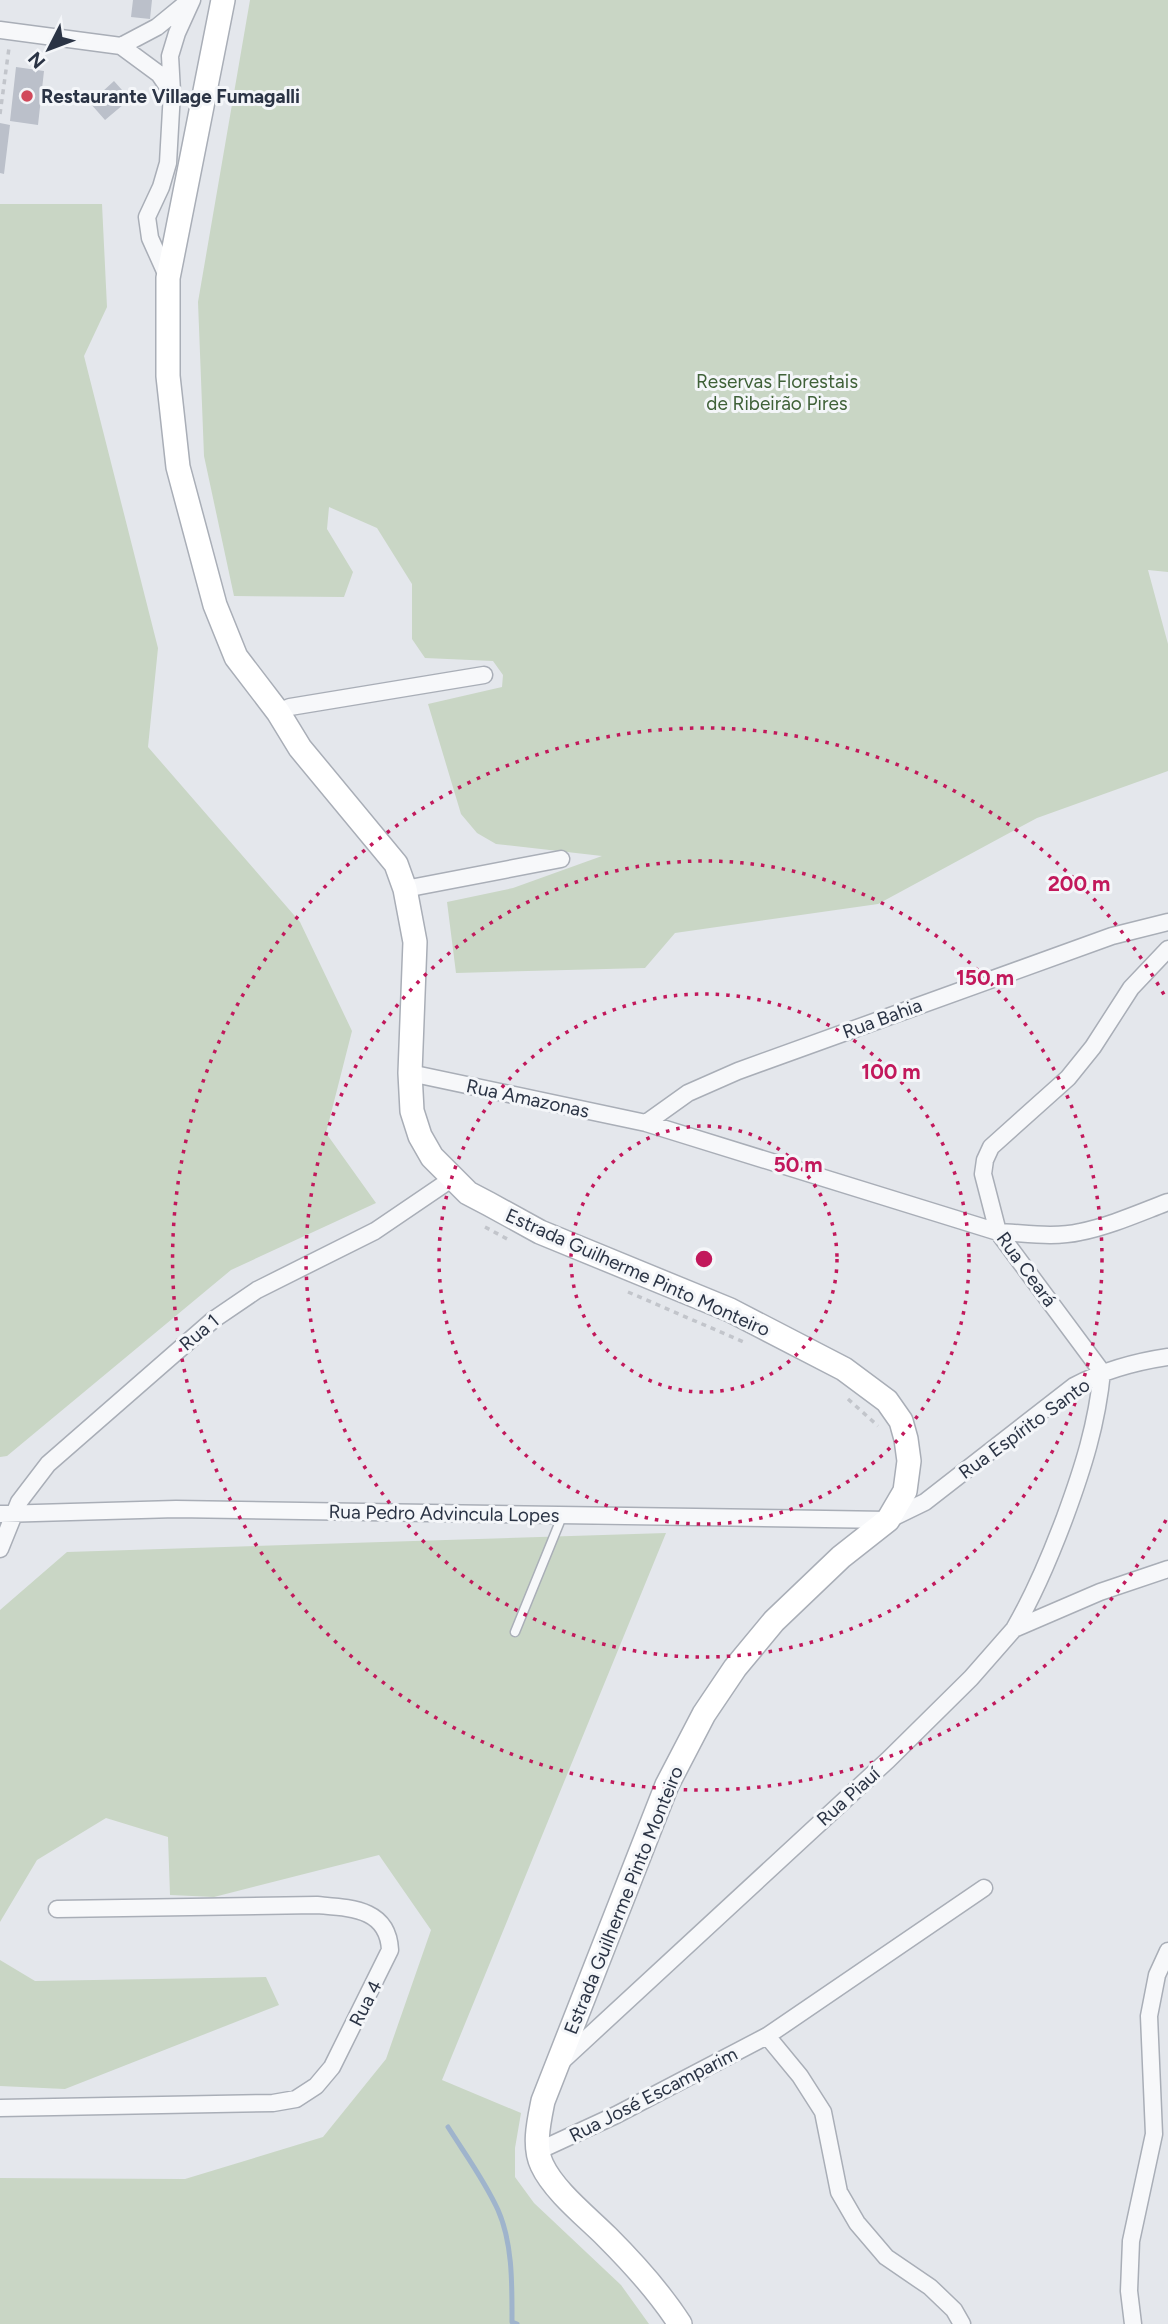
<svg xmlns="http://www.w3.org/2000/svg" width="1168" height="2324" font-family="Figtree,sans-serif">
<rect width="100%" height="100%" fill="#e4e7ec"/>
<!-- green -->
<path fill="#c9d6c5" d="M 250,0 L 1168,0 L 1168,572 L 1148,570 L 1168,644 L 1168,771 L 1037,818 L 878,904 L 675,933 L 645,968 L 456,973 L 447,902 L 513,888 L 602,856 L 496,844 L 477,833 L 461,814 L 428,704 L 502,687 L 503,675 L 493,661 L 425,658 L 412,639 L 412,584 L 377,528 L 329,507 L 327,529 L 353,572 L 344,597 L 234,596 L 204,456 L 198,302 Z
M 0,204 L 102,204 L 107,307 L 84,356 L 158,648 L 148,747 L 300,922 L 352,1031 L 326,1133 L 376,1203 L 231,1270 L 7,1456 L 0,1457 Z
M 666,1533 L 442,2080 L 521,2113 L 515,2148 L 515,2177 L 534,2203 L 621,2285 L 649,2324 L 0,2324 L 0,2178 L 185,2179 L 323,2137 L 386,2059 L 431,1930 L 379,1855 L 214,1897 L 170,1895 L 168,1837 L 106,1818 L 37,1860 L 0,1922 L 0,1610 L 67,1552 Z
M 0,1960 L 35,1981 L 266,1977 L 279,2005 L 65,2089 L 0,2086 Z"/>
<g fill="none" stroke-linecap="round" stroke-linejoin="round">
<!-- stream -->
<path stroke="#9fb4cc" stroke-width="5" d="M 448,2127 C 465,2154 485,2181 498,2210 C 513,2244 512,2286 512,2322 L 517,2324"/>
</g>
<!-- building -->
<path fill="#bbc0ca" d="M 133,0 L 152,0 L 150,19 L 131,17 Z
M 16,67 L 44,71 L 38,125 L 10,121 Z
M 114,81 L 130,99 L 105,120 L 90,103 Z
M 0,123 L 10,125 L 4,174 L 0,173 Z"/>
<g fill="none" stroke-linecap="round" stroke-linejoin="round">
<!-- service casing -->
<g stroke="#a9aeb7" stroke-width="11">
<path id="service" d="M 515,1632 L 563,1514"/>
</g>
<!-- minor casing -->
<g stroke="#a9aeb7" stroke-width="19">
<path id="minor" d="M 0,30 L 121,46 L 159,74 L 170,90
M 121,46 L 157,27 L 190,0
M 168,278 L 150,238 L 147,217 L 161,187 L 168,163 L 172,92 L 170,56 L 177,33 L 192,0
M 278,712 L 290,707 L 484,675
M 405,889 L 561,859
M 410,1073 L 646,1123 L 998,1232 C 1024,1233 1054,1238 1080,1232 C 1110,1226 1139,1213 1168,1202
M 646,1123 L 688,1093 L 738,1071 L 1112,936 L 1168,922
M 0,1514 L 176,1509 L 888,1520 L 925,1502 L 1074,1386 C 1105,1370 1134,1362 1168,1357
M 0,1549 L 19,1502 L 48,1464 L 213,1320 L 257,1290 L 375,1231 L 453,1178
M 1014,1629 C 1035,1593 1050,1557 1065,1517 C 1083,1468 1097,1424 1102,1372 L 998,1232 L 983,1174 L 985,1160 L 991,1147 L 1068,1078 L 1093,1047 L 1131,988 L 1168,949
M 767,2036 L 800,2076 L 823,2112 L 839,2192 L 857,2223 L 886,2257 L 930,2287 L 954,2310 L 962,2324
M 561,2062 L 888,1760 L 971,1678 L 1014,1629 L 1100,1592 L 1168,1569
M 0,2108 L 273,2103 L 296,2099 L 316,2086 L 332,2067 L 390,1950 C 388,1908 350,1908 317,1905 L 57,1909
M 538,2151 L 616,2115 L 767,2036 L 984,1888
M 1133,2324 L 1129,2291 L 1131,2241 L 1154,2134 L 1149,2016 L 1157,1975 L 1168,1951"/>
</g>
<!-- secondary casing -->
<g stroke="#a9aeb7" stroke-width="26">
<path id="secondary" d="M 223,0 L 168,278 L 168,376 L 178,467 L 215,605 L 236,657 L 278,712 L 300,748 L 396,864 L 405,889 L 415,942 L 410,1073 L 412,1111 L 420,1136 L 432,1157 L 468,1193 L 489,1204 L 540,1232 L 730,1310 L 844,1369 L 887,1401 L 901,1421 L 906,1439 L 909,1461 L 905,1491 L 888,1520 L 841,1557 L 774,1621 L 735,1668 L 704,1714 L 667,1785 L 543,2101 C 539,2121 533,2146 542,2165 C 554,2191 587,2217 607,2237 C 633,2263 660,2293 680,2324"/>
</g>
<!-- path -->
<path stroke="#c2c5cb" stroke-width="3.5" stroke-dasharray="5 5" stroke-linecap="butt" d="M 0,114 L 9,48
M 485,1227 L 509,1240
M 628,1292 L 746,1343
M 848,1399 L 878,1426"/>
<!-- service -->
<use href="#service" stroke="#f7f8fa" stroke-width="8"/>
<!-- minor -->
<use href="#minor" stroke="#f7f8fa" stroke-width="16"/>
<!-- secondary -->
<use href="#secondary" stroke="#fff" stroke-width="23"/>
</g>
<!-- distance rings -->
<g fill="none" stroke="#c2185b" stroke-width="3.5" stroke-dasharray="3.5 7">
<circle cx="704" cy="1259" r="133"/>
<circle cx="704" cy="1259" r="265"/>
<circle cx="704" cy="1259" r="398"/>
<path d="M1166 1520A531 531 0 1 1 1166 998"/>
</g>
<!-- markers -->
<circle fill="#d1495b" stroke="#f4f6f9" stroke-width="2.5" cx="27" cy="96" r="7"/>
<g text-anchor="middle" stroke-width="6" stroke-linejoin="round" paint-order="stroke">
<!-- poi labels -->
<g font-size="19" font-weight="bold" fill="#2b3445" stroke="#f4f6f9" text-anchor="start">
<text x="41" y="103">Restaurante Village Fumagalli</text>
</g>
<!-- park labels -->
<g font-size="19" fill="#3f6138" stroke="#f4f6f9">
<text x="777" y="388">Reservas Florestais<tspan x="777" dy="22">de Ribeirão Pires</tspan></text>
</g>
<!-- street labels -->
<g font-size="19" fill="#2b3445" stroke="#f4f6f9">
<text transform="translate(882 1018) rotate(-20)" y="7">Rua Bahia</text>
<text transform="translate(528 1098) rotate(12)" y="7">Rua Amazonas</text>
<text transform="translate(1027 1269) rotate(54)" y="7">Rua Ceará</text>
<text transform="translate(638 1272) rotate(24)" y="7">Estrada Guilherme Pinto Monteiro</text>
<text transform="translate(199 1332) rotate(-40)" y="7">Rua 1</text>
<text transform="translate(1024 1428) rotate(-36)" y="7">Rua Espírito Santo</text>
<text transform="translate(444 1513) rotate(1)" y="7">Rua Pedro Advincula Lopes</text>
<text transform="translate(848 1796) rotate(-42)" y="7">Rua Piauí</text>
<text transform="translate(623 1900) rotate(-68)" y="7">Estrada Guilherme Pinto Monteiro</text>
<text transform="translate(365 2003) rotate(-63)" y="7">Rua 4</text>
<text transform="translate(653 2094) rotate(-27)" y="7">Rua José Escamparim</text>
</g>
</g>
<circle cx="704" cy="1259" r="10" fill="#c2185b" stroke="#f4f6f9" stroke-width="3.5"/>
<g font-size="21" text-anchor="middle" font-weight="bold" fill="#c2185b" stroke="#f4f6f9" stroke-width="6" stroke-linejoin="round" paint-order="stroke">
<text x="1079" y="891">200 m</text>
<text x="985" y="985">150 m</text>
<text x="891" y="1079">100 m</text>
<text x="798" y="1172">50 m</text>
</g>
<!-- north arrow -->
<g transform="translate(49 49) rotate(228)" stroke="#f4f6f9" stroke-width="5" paint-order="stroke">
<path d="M0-5L12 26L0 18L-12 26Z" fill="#2b3445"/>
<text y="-10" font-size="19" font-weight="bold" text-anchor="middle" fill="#2b3445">N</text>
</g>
</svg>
